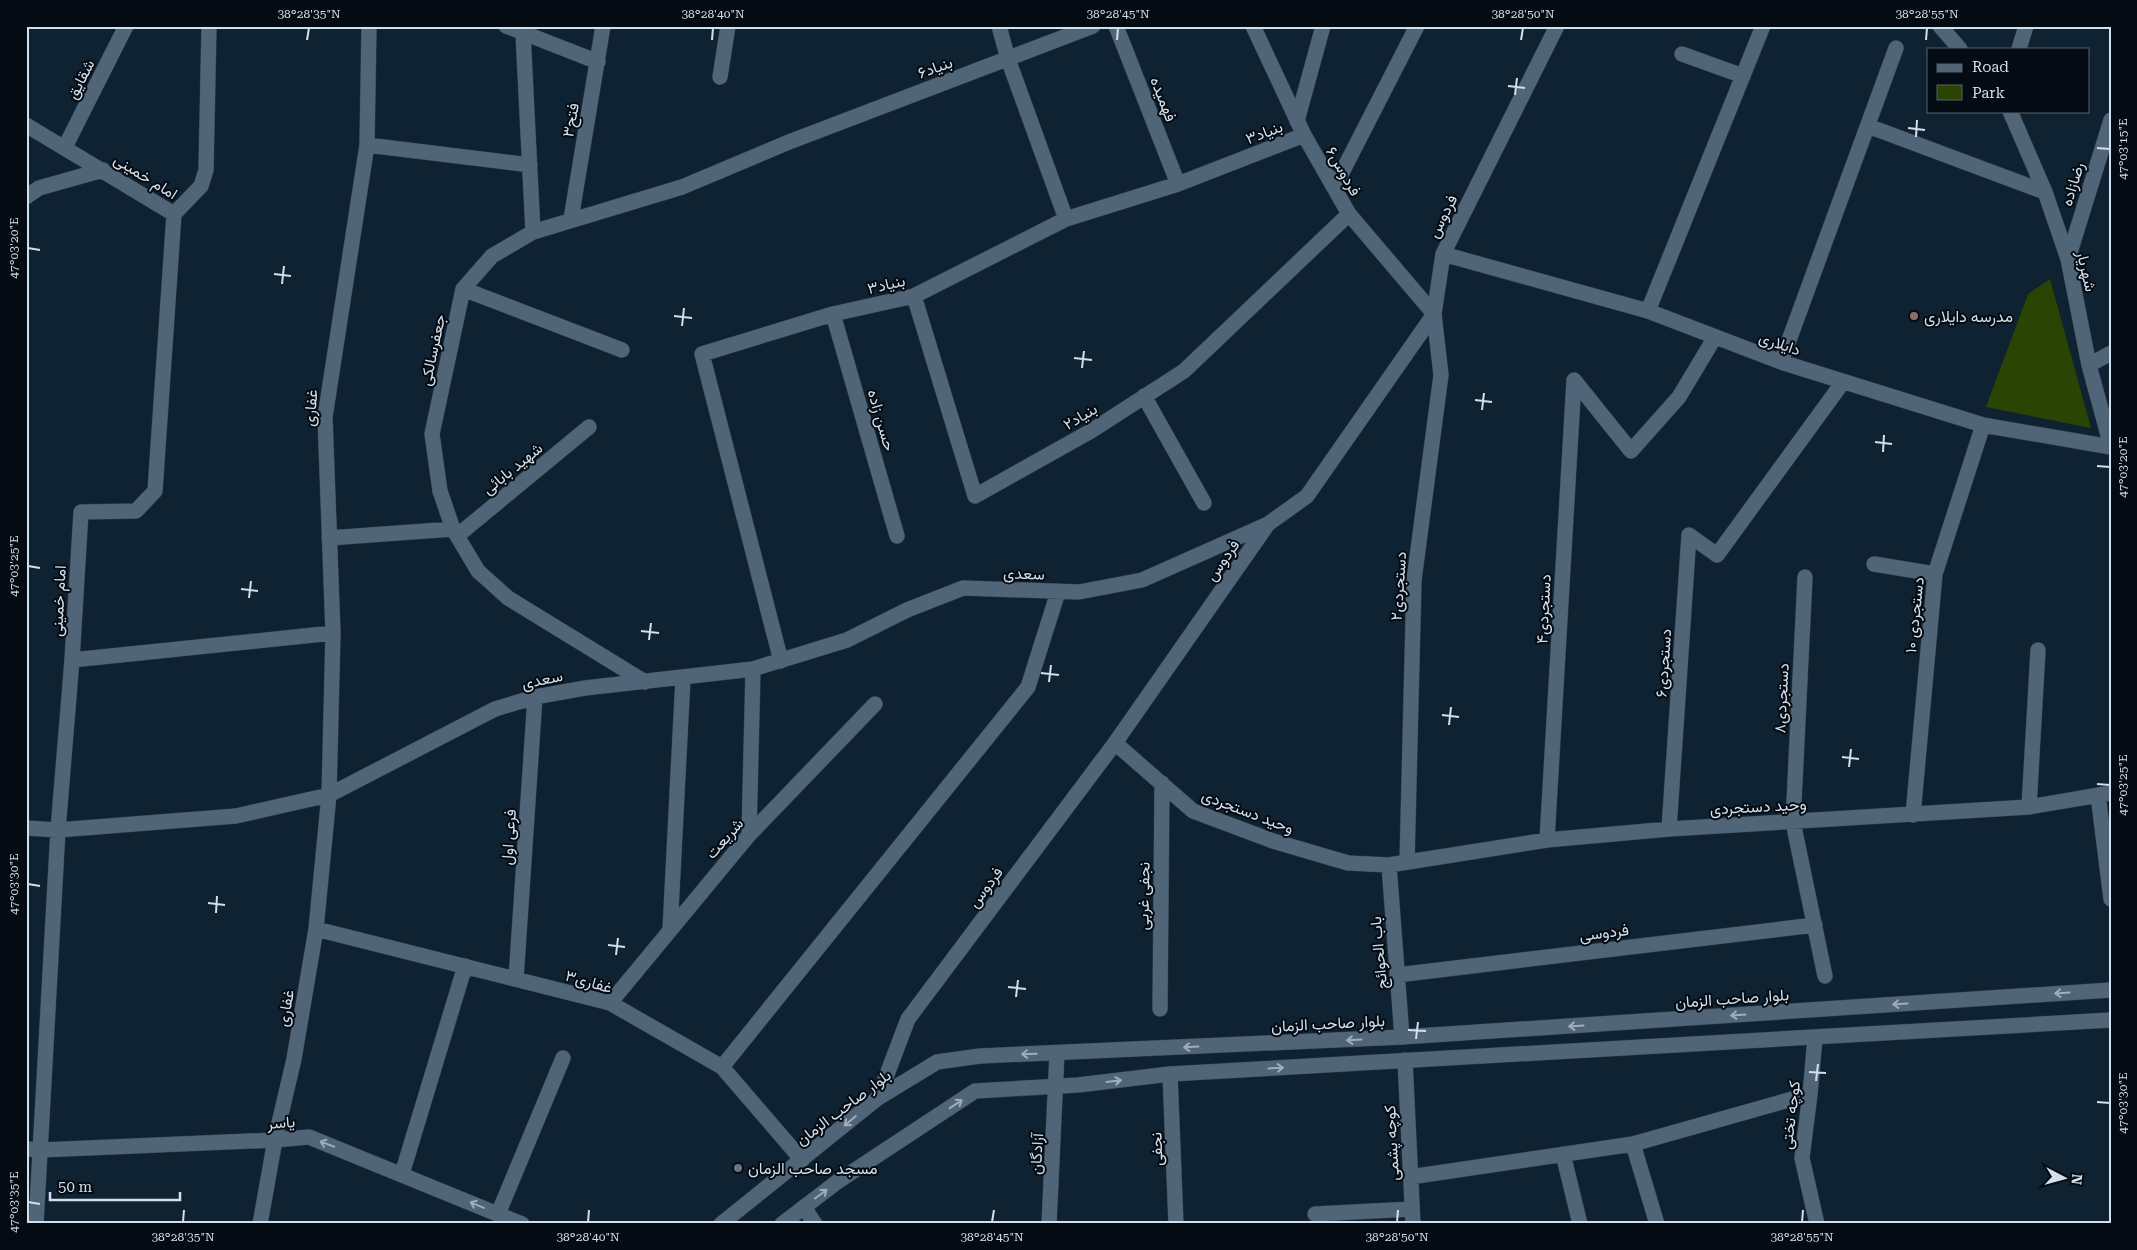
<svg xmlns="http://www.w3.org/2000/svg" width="2137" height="1250" font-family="'Roboto Serif',Vazirmatn,serif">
<rect width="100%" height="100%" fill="#0f2232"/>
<!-- green -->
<path fill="#294403" d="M 2050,279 L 2091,428 L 1986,407 L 2028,294 Z"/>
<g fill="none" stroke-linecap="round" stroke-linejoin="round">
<!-- street casing -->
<g stroke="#333e4b" stroke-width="16">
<path id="street" d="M 506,26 L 598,62
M 999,26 L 1008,59 L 1066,219
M 1116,26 L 1178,184
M 1253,26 L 1304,135 L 1349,214 L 1434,314
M 1940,26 L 1960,49
M 523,33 L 533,232
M 2019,49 L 2026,26
M 1682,54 L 1743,76
M 720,77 L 728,26
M 2010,111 L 2045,192 L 2068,259 L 2089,365 L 2111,446
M 1297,121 L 1323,26
M 26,125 L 174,214 L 155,491 L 136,511 L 81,512 L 72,660 L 58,830 L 36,1224
M 1868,126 L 2045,192
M 367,145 L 530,165
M 65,147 L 126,26
M 1334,188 L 1417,26
M 26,197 L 39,188 L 103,170
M 174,214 L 201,186 L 206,170 L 209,26
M 571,219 L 603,26
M 1443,254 L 1648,311 L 1781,362 L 1983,425 L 2111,447
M 2068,259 L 2111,120
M 463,289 L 622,350
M 914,296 L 975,496 L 1091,431 L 1184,371 L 1349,214
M 1648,311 L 1763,26
M 833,314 L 897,536
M 1781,362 L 1896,48
M 2089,365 L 2111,353
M 1574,380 L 1631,451 L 1679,397 L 1715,337
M 1144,396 L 1204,503
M 457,536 L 589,427
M 329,538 L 453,529
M 1874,564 L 1935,574
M 1805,577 L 1793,822 L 1825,976
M 72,660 L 333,633
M 781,661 L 702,354 L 833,314 L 914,296 L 1066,219 L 1178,184 L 1304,135
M 645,682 L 508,598 L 478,571 L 453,529 L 440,491 L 432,434 L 463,289 L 492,256 L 533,232 L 682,187 L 789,142 L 1093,26
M 1115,743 L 1193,811 L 1273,841 L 1348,863 L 1389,865 L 1547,840 L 1669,829 L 2029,807 L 2111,793
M 2098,795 L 2111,899
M 2029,807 L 2038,650
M 1913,815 L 1935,574 L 1983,425
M 26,828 L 58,830 L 236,816 L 329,795 L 495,709 L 535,697 L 585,688 L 753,669 L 847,640 L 907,610 L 963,588 L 1079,592 L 1142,580 L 1268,524
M 1669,829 L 1689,535 L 1717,555 L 1843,382
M 749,835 L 753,669
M 1547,840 L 1574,380
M 1407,862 L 1414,580 L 1441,375 L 1434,314
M 1389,865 L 1402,1037
M 316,929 L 610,1003 L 722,1067 L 802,1160
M 670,930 L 683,678
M 1397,975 L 1815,925
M 516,979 L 535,697
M 610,1003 L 749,835 L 875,704
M 1160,1009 L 1162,783
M 1815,1038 L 1810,1094 L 1802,1158 L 1817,1224
M 1405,1060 L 1413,1224
M 722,1067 L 1028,687 L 1058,592
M 1170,1074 L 1176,1224
M 878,1098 L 908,1019 L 1115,743 L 1268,524 L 1307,496 L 1434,314 L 1443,254 L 1557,26
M 1633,1144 L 1657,1224
M 1563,1154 L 1580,1224
M 402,1174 L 465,966
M 1410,1177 L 1633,1144 L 1810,1094
M 804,1207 L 815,1224
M 498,1214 L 563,1058
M 1315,1214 L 1412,1209
M 260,1224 L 275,1140 L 294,1059 L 316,929 L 329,795 L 333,633 L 325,417 L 367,145 L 369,26"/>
</g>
<!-- secondary casing -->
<g stroke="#333e4b" stroke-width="16">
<path id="secondary" d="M 26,1149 L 41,1150 L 275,1140 L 309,1137 L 522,1224
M 721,1224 L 878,1098 L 937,1062 L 980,1056 L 1402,1037 L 2111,990
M 782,1224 L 837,1182 L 975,1091 L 1078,1085 L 1170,1074 L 2111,1020
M 1049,1224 L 1057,1053"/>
</g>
<!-- street -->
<use href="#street" stroke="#506577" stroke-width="15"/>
<!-- secondary -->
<use href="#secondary" stroke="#506577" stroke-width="15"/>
</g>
<!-- one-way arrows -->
<defs><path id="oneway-shaft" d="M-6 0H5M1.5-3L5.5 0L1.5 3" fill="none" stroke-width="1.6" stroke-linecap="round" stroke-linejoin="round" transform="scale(1.25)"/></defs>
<g stroke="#9faebc">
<use href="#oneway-shaft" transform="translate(2062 993) rotate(176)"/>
<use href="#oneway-shaft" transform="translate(1900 1004) rotate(176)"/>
<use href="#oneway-shaft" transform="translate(1738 1015) rotate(176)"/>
<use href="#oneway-shaft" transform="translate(1576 1026) rotate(176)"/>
<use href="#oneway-shaft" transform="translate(1354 1040) rotate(177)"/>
<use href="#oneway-shaft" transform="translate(1191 1047) rotate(177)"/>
<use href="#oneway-shaft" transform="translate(1029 1054) rotate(178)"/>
<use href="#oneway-shaft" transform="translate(1276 1068) rotate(-3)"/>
<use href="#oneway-shaft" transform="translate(1114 1081) rotate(-7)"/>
<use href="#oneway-shaft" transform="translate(956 1104) rotate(-33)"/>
<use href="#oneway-shaft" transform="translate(850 1121) rotate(140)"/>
<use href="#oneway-shaft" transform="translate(327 1144) rotate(-159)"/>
<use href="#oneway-shaft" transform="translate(821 1194) rotate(-37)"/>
<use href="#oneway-shaft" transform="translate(477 1205) rotate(-157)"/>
</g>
<!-- ticks -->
<path fill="none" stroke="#d3dfea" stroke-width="2" d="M 307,40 L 309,28M 712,40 L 713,28M 1117,40 L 1118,28M 1521,40 L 1523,28M 1926,40 L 1927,28M 1508,86 L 1525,88M 1515,95 L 1517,78M 1908,128 L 1925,130M 1916,137 L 1917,120M 2097,148 L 2110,149M 28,248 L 40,250M 274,274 L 291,276M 282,284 L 284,266M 674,316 L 692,318M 682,326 L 684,308M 1074,358 L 1092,360M 1082,368 L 1084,351M 1475,400 L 1492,402M 1482,410 L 1484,393M 1875,442 L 1892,444M 1883,452 L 1884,435M 2097,466 L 2110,467M 28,566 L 40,568M 241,589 L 258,591M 249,598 L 251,581M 641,631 L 659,633M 649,640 L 651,623M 1041,673 L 1059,675M 1049,682 L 1051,665M 1442,715 L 1459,717M 1449,725 L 1451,707M 1842,757 L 1859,759M 1849,767 L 1851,749M 2097,784 L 2110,785M 28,884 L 40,886M 208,903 L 225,905M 216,913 L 217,896M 608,945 L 625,947M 616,955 L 618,938M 1008,987 L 1026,989M 1016,997 L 1018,980M 1408,1030 L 1426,1031M 1416,1039 L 1418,1022M 1809,1072 L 1826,1073M 1816,1081 L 1818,1064M 2097,1102 L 2110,1103M 28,1202 L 40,1204M 183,1222 L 184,1210M 588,1222 L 589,1210M 992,1222 L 994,1210M 1397,1222 L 1398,1210M 1802,1222 L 1803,1210"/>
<!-- markers -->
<circle fill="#8d6e63" stroke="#040b12" stroke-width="2" cx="1914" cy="316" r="5"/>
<circle fill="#6b7280" stroke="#040b12" stroke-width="2" cx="738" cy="1168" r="5"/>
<g text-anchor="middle" stroke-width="4" stroke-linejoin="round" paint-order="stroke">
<!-- street labels -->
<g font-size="16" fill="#d3dfea" stroke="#040b12">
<text transform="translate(935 67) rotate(-20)" y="6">بنیاد۶</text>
<text transform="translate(80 79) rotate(-63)" y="6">شقایق</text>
<text transform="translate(1164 99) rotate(69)" y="6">فهمیده</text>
<text transform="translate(570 120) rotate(-80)" y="6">فتح۳</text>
<text transform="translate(1264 132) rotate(-21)" y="6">بنیاد۳</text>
<text transform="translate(1344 171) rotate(60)" y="6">فردوس۶</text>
<text transform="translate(146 176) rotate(32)" y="6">امام خمینی</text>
<text transform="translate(2072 184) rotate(-73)" y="6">رضازاده</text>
<text transform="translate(1442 216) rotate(-63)" y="6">فردوس</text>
<text transform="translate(2087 271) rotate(77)" y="6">شهریار</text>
<text transform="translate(886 284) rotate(-13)" y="6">بنیاد۳</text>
<text transform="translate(1780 343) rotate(19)" y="6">دایلاری</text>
<text transform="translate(432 350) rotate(-78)" y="6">جعفرسالکی</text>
<text transform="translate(310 408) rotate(-85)" y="6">غفاری</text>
<text transform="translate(1080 416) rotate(-31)" y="6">بنیاد۲</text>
<text transform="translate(882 420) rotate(74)" y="6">حسن زاده</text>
<text transform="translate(512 468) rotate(-39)" y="6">شهید بابائی</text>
<text transform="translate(1222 560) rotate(-55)" y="6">فردوس</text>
<text transform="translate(1024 573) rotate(2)" y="6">سعدی</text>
<text transform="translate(1398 586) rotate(-86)" y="6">دستجردی۲</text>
<text transform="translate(58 601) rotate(-87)" y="6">امام خمینی</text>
<text transform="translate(1543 609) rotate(-87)" y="6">دستجردی۴</text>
<text transform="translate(1914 615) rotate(-84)" y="6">دستجردی ۱۰</text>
<text transform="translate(1663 663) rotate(-86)" y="6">دستجردی۶</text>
<text transform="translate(542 679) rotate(-12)" y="6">سعدی</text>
<text transform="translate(1781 698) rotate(-87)" y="6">دستجردی۸</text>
<text transform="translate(1758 806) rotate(-3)" y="6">وحید دستجردی</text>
<text transform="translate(1248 811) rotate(21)" y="6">وحید دستجردی</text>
<text transform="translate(508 837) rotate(-86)" y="6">فرعی اول</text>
<text transform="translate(724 838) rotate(-49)" y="6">شریعت</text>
<text transform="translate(985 887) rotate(-53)" y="6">فردوس</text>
<text transform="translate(1143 896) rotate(-89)" y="6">نجفی غربی</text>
<text transform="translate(1604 932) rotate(-7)" y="6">فردوسی</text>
<text transform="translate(1378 953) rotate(-95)" y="6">باب الحوائج</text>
<text transform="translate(589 981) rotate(16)" y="6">غفاری۳</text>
<text transform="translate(1732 998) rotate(-4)" y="6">بلوار صاحب الزمان</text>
<text transform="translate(285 1008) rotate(-80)" y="6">غفاری</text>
<text transform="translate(1328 1023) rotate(-3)" y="6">بلوار صاحب الزمان</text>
<text transform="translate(843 1107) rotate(-37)" y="6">بلوار صاحب الزمان</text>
<text transform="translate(1790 1115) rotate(-83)" y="6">کوچه تختی</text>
<text transform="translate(281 1122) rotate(-4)" y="6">یاسر</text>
<text transform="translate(1391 1143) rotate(-93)" y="6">کوچه پشمی</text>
<text transform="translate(1156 1149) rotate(-92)" y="6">نجفی</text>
<text transform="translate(1036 1154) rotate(-87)" y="6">آزادگان</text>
</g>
<!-- poi labels -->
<g font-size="16" fill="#d3dfea" stroke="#040b12" text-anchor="start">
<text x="1924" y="322">مدرسه دایلاری</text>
<text x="748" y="1174">مسجد صاحب الزمان</text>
</g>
</g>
<!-- border -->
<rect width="2137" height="1250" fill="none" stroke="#040b12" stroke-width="55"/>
<!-- legend -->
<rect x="1927" y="48" width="162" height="65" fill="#040b12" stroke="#576068"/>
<rect x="1937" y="64" width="25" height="8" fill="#506577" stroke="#576068"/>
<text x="1972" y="72" font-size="15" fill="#d3dfea">Road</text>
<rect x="1937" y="85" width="25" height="15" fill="#294403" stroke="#576068"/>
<text x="1972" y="98" font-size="15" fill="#d3dfea">Park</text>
<!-- north arrow -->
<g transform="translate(2064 1178) rotate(96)" stroke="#040b12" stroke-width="4" paint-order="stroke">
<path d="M0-4L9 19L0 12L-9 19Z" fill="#d3dfea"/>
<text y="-8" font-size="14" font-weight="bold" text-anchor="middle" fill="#d3dfea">N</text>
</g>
<!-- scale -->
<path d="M50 1192v8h130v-8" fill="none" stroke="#d3dfea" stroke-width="2.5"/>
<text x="58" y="1192" font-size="15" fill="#d3dfea" stroke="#040b12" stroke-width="4" paint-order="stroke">50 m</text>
<rect x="28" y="28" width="2082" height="1194" fill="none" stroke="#d3dfea" stroke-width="2"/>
<g font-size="12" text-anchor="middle" fill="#d3dfea">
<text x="309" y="18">38°28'35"N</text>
<text x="713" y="18">38°28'40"N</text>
<text x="1118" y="18">38°28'45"N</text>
<text x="1523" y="18">38°28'50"N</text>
<text x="1927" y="18">38°28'55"N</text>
<text transform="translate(2123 149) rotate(-90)" y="4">47°03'15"E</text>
<text transform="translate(14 248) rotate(-90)" y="4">47°03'20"E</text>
<text transform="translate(2123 467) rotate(-90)" y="4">47°03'20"E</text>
<text transform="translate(14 566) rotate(-90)" y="4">47°03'25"E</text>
<text transform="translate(2123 785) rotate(-90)" y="4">47°03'25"E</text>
<text transform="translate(14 884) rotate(-90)" y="4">47°03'30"E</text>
<text transform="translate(2123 1103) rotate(-90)" y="4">47°03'30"E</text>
<text transform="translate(14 1202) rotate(-90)" y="4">47°03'35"E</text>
<text x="183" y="1241">38°28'35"N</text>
<text x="588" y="1241">38°28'40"N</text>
<text x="992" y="1241">38°28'45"N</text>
<text x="1397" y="1241">38°28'50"N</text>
<text x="1802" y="1241">38°28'55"N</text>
</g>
</svg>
